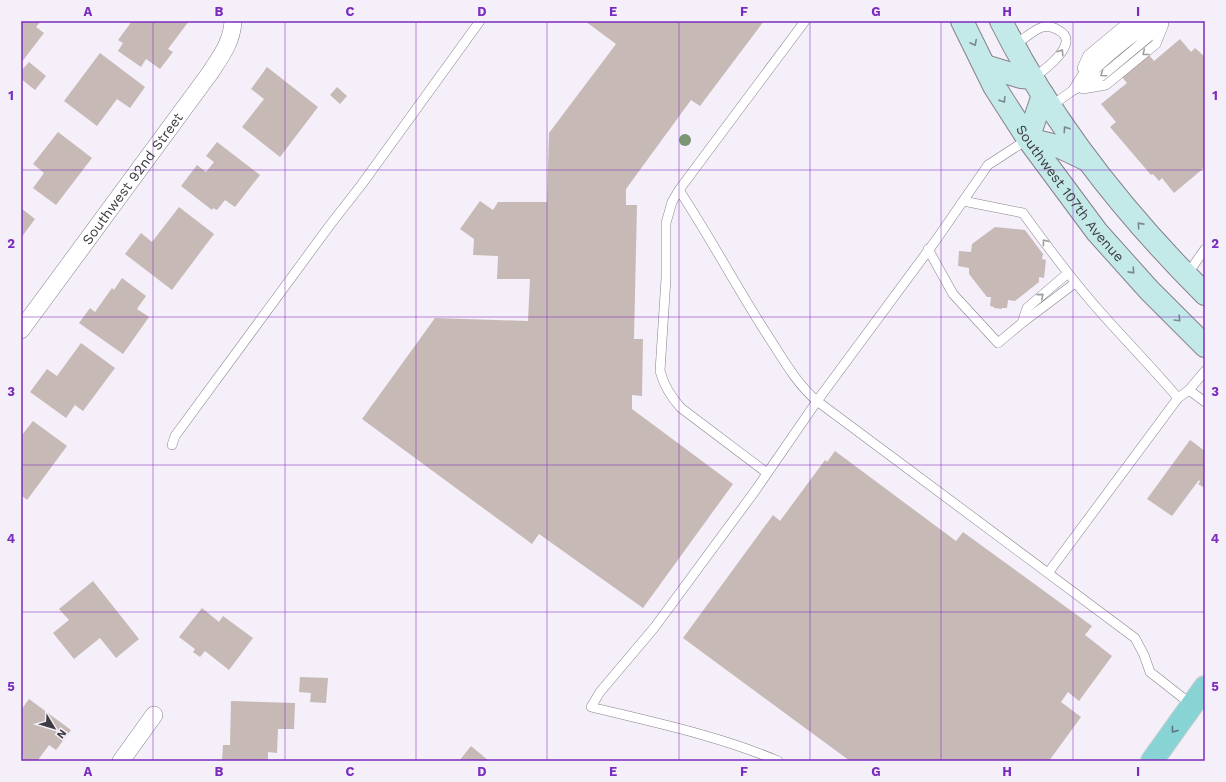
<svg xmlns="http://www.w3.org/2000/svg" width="1226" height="782" font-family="'Work Sans',sans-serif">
<rect width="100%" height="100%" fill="#f5effa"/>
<!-- building -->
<path fill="#c7b9b5" d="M 21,21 L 41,21 L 36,27 L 44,33 L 21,63 Z
M 132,21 L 189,21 L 168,49 L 173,52 L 160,69 L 146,59 L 141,67 L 118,51 L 123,43 L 118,40 Z
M 585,21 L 764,21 L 700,106 L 691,100 L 626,189 L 626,205 L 637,205 L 634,339 L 643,339 L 642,396 L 632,395 L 632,409 L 733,484 L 643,608 L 539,534 L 532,544 L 362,419 L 435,318 L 528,321 L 530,279 L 497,279 L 498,256 L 473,255 L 474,239 L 460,229 L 480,201 L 493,210 L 498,202 L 547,202 L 549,133 L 616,44 Z
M 1121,22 L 1154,61 L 1180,39 L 1191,52 L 1195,48 L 1205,57 L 1205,167 L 1174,193 L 1162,178 L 1159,181 L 1153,174 L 1151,175 L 1110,127 L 1116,122 L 1101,104 L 1127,83 L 1095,45 Z
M 100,53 L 145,87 L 130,108 L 117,99 L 97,126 L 64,101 Z
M 29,62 L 46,76 L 35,90 L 21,79 L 21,71 Z
M 267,67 L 318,107 L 280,157 L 242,127 L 264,99 L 251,89 Z
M 337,87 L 347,96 L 340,104 L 330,95 Z
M 58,132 L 92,158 L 56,205 L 33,188 L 44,173 L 33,164 Z
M 217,142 L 260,175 L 235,207 L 225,200 L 217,210 L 213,208 L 212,210 L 181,186 L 197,165 L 206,172 L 214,162 L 206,156 Z
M 179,207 L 214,234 L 172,290 L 125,254 L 141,233 L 152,242 Z
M 21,208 L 35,219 L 21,238 Z
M 995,227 L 1025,230 L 1043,254 L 1042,259 L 1046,260 L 1044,278 L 1039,277 L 1039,282 L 1015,301 L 1008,300 L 1007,308 L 1002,308 L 1002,309 L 994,308 L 994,307 L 990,306 L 991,297 L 987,297 L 969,274 L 969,268 L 958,266 L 959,251 L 971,252 L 972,244 Z
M 122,278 L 146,296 L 137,309 L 149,317 L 123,354 L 79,323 L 90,308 L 95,312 L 112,288 L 114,290 Z
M 81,343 L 115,368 L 83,411 L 75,405 L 66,418 L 30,392 L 47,369 L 57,376 Z
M 33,421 L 67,446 L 27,500 L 21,495 L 21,436 Z
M 1190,440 L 1205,451 L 1205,488 L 1198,484 L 1200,482 L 1199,480 L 1172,516 L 1147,499 Z
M 835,451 L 956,541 L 963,532 L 1092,626 L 1085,635 L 1112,656 L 1079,701 L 1068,692 L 1061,702 L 1081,717 L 1049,761 L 850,761 L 683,638 L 773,515 L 780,521 L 825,460 L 827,462 Z
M 93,581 L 139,639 L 116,658 L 100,638 L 74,659 L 53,633 L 69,620 L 59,609 Z
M 202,608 L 219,622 L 223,616 L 253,638 L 229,670 L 205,651 L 200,657 L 193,652 L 195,649 L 179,637 Z
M 300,677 L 328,678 L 326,703 L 310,702 L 311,693 L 299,692 Z
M 29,699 L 71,730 L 56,750 L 49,745 L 38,760 L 40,761 L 21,761 L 21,710 Z
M 231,701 L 295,703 L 294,729 L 278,729 L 277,753 L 268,752 L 268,761 L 222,761 L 223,745 L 230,745 Z
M 471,746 L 489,761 L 459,761 Z"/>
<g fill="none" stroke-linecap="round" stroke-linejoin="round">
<!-- service casing -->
<g stroke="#86818b" stroke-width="10">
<path id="service" d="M 1014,45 C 1023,40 1031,32 1040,28 C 1047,25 1053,27 1058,30 C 1083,42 1043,71 1033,78
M 1082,68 L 1088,55 L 1129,21
M 1083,81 C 1103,62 1131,36 1155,25
M 1083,89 L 1106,85 L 1156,44 L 1164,24
M 1073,90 L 1090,63 L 1138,24 L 1158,21
M 1051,106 L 1072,91 L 1102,76 L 1150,36 L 1164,21
M 679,190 C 710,237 737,288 768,336 C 783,359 796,383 817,401 L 1135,638 L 1144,655 L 1150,672 L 1192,705
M 963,201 L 1023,213 C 1046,245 1070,277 1096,307 C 1123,338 1152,367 1178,398
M 928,249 L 953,294 L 998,343 L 1022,323 L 1075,283
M 1186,276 L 1205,249
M 1022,323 L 1027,308 L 1068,273
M 1189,390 L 1205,402
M 172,445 L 175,436 L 330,225 L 362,184 L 480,21
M 767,473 L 681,408 C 670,396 664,386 660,371 L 666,278 L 666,223 L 672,202 L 679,190 L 805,21
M 1048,573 L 1178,398 L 1189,390 L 1205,371
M 778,761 C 720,736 652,722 591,707 L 600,692 L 654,628 L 755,491 L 817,401 L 936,240 L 988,165 L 1028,139"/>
</g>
<!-- minor casing -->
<g stroke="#86818b" stroke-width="18">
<g id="minor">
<path id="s1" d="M 21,330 L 210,73 C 221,56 232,42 233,21"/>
<path d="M 121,761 L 154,715"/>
</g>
</g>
<!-- secondary casing -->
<g stroke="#86818b" stroke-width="24">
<g id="secondary">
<path id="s2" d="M 962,21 L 994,86 L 1028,139 L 1097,232 L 1149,290 L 1205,346"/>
<path d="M 1001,21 C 1052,123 1125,214 1205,294"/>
<path d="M 985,66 L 1021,77 L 1033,78"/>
<path d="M 1043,95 L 1028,139 L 1060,147 L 1085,159"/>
</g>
</g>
<!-- primary casing -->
<g stroke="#d1d0d1" stroke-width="24">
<path id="primary" d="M 1152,761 L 1205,687"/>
</g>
<!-- service -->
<use href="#service" stroke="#fff" stroke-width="9"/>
<!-- minor -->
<use href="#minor" stroke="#fff" stroke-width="17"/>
<!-- secondary -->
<use href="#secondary" stroke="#c4e9e9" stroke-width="22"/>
<!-- primary -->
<use href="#primary" stroke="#88d3d3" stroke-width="22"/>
</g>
<!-- trees -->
<circle fill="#7a9673" cx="685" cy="140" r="6"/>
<!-- one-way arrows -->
<defs><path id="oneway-chevron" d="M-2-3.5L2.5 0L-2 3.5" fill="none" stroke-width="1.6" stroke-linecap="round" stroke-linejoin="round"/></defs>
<g stroke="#7a8a8c">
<use href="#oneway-chevron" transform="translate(974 43) rotate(63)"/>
<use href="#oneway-chevron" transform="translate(1003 100) rotate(58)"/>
<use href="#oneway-chevron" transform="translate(1066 129) rotate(-124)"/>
<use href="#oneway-chevron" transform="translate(1140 225) rotate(-132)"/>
<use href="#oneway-chevron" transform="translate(1132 271) rotate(48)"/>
<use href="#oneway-chevron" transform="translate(1178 319) rotate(45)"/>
</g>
<g stroke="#9e9ea0">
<use href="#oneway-chevron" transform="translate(1061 52) rotate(-57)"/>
<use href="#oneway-chevron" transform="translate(1145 53) rotate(141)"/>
<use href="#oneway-chevron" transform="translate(1103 74) rotate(145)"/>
<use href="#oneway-chevron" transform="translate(1045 242) rotate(-127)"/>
<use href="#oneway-chevron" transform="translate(1041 296) rotate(-40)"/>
</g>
<use stroke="#5c787b" href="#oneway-chevron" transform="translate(1174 730) rotate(126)"/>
<!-- grid -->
<path fill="none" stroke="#7b2cbf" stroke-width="1" stroke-opacity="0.55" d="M 153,21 L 153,761M 285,21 L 285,761M 416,21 L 416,761M 547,21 L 547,761M 679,21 L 679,761M 810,21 L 810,761M 941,21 L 941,761M 1073,21 L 1073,761M 21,170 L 1205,170M 21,317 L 1205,317M 21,465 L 1205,465M 21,612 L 1205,612"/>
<g text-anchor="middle" stroke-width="4" stroke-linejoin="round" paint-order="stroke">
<!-- street labels -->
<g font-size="14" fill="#3e3c40" stroke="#f5effa">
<text dy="5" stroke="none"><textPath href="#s1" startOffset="188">Southwest 92nd Street</textPath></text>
<text dy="5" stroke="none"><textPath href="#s2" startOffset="204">Southwest 107th Avenue</textPath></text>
</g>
</g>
<!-- border -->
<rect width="1226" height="782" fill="none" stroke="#f5effa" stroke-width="44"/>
<!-- north arrow -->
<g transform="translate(54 728) rotate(128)" stroke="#f5effa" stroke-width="3" paint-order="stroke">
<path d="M0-3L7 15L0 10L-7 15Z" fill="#3e3c40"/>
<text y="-6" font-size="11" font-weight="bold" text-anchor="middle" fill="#3e3c40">N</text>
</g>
<rect x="22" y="22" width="1182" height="738" fill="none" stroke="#7b2cbf" stroke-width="1.5"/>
<g font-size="13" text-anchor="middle" font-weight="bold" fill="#7b2cbf">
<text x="88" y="16">A</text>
<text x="219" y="16">B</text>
<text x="350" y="16">C</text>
<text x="482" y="16">D</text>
<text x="613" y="16">E</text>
<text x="744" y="16">F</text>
<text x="876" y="16">G</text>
<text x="1007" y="16">H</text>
<text x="1138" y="16">I</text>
<text x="11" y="100">1</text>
<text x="1215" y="100">1</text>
<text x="11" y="248">2</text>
<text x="1215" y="248">2</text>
<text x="11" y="396">3</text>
<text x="1215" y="396">3</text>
<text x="11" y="543">4</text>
<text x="1215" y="543">4</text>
<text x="11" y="691">5</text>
<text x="1215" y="691">5</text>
<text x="88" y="776">A</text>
<text x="219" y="776">B</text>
<text x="350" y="776">C</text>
<text x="482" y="776">D</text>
<text x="613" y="776">E</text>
<text x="744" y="776">F</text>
<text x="876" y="776">G</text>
<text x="1007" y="776">H</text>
<text x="1138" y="776">I</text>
</g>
</svg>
